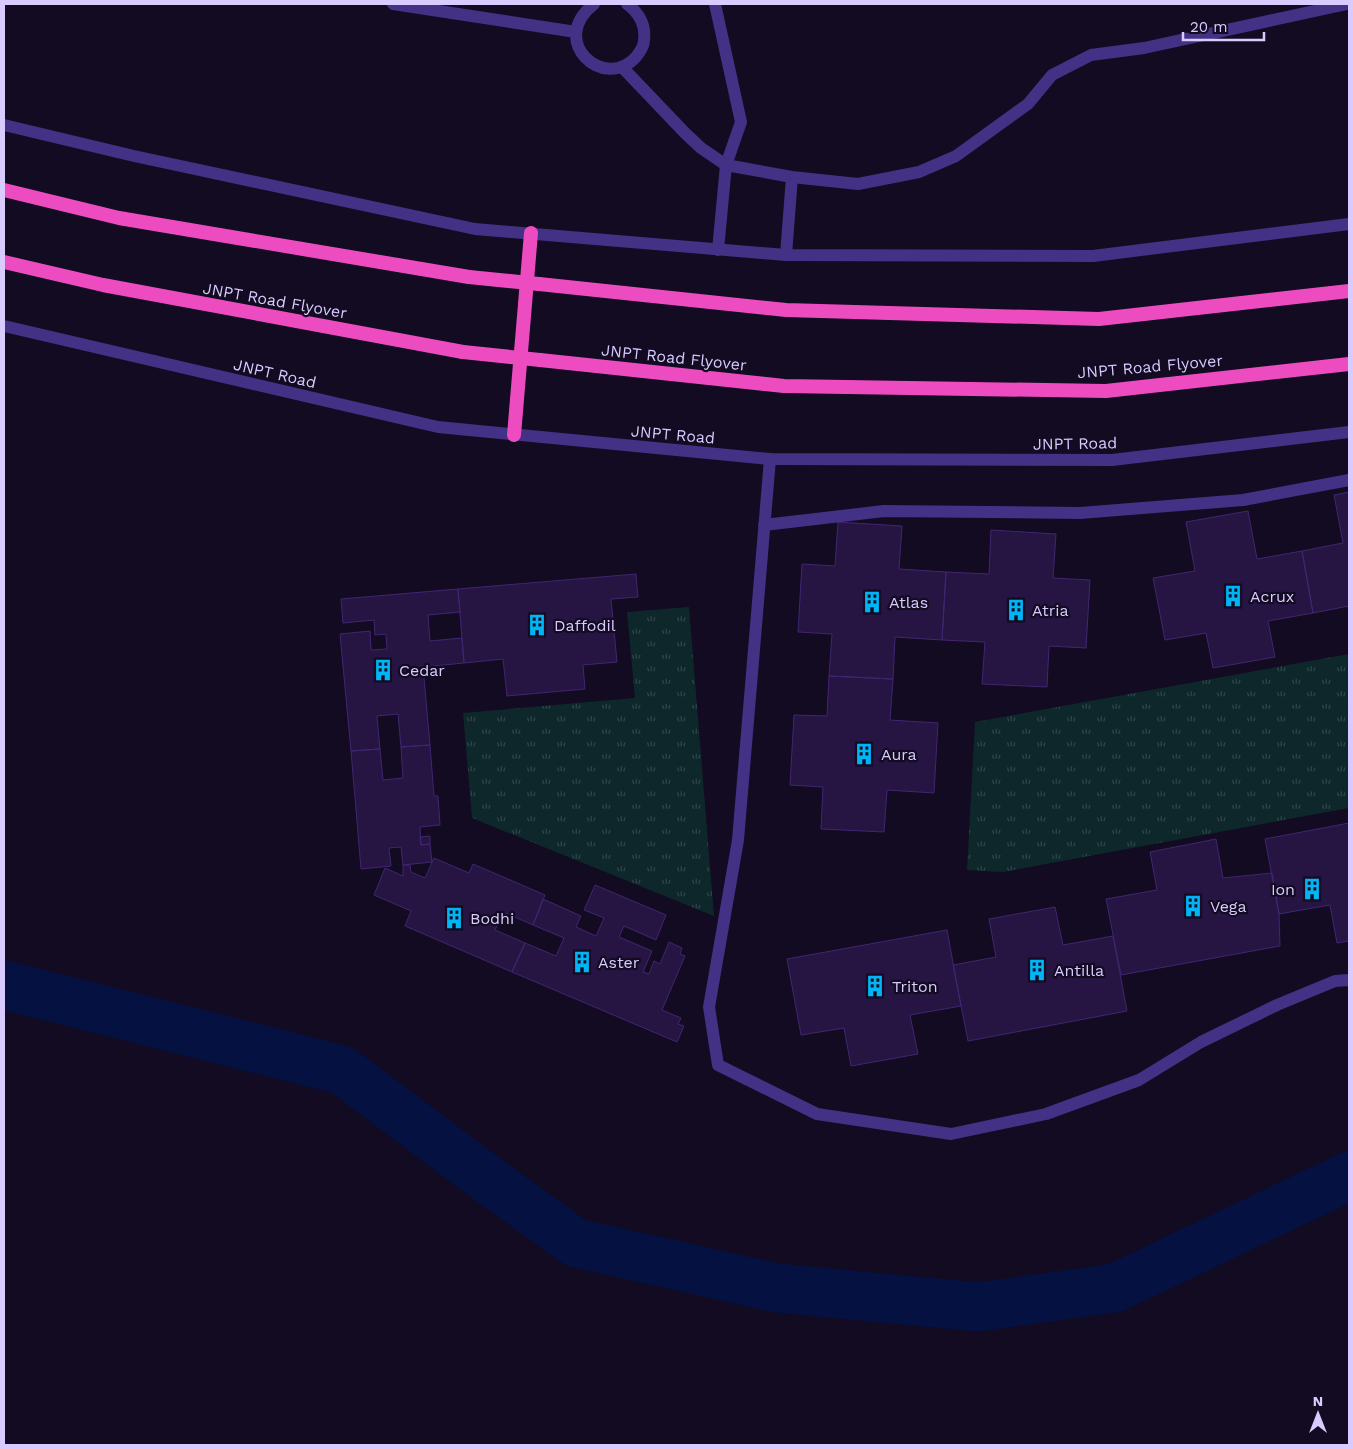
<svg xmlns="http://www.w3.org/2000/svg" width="1353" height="1449" font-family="'Work Sans',sans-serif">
<defs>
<pattern id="park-tufts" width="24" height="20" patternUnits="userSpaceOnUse" patternTransform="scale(1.25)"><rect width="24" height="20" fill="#0d272b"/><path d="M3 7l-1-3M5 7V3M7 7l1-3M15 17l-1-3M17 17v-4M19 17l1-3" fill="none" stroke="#30454b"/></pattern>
</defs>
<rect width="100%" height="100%" fill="#120b21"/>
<!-- park -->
<path fill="url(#park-tufts)" d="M 689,607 L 714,916 L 472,818 L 463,713 L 635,698 L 627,612 Z
M 1349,654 L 1349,808 L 1003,872 L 967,870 L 975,722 Z"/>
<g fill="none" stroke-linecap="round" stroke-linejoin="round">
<!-- river -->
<path stroke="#051140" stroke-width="49" d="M 4,985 L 342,1070 L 475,1170 L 576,1243 L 777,1288 L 978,1307 L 1115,1288 L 1349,1176"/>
</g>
<!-- building -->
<path fill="#261543" stroke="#412571" d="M 1349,492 L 1349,606 L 1313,613 L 1302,551 L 1343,543 L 1334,495 Z
M 1248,511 L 1257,559 L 1302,551 L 1313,613 L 1268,621 L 1275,657 L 1213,668 L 1206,633 L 1165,640 L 1153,578 L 1195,571 L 1186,522 Z
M 838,522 L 902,526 L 899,569 L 946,572 L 942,640 L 895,637 L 893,679 L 829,676 L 832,634 L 798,632 L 802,564 L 835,566 Z
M 991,530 L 1056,534 L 1053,578 L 1090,580 L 1086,648 L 1049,646 L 1047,687 L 982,684 L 985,642 L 942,640 L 946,572 L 989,574 Z
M 636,574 L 638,597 L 611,599 L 617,662 L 583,665 L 585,689 L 507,696 L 503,659 L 464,663 L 458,589 Z
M 458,589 L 460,612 L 428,615 L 430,641 L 462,638 L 464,663 L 423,667 L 430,745 L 401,747 L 398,714 L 377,716 L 380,749 L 351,751 L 340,634 L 370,631 L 371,650 L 387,649 L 386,634 L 375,635 L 374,620 L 343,623 L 341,599 Z
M 829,676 L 893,679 L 890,720 L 938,723 L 934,793 L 887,790 L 884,832 L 821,829 L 823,787 L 790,785 L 794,715 L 827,716 Z
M 430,745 L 434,796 L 438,796 L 440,825 L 420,827 L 421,845 L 430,844 L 432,862 L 403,865 L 401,847 L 389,848 L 391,866 L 361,869 L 351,751 L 380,749 L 383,780 L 403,778 L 401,747 Z
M 1349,823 L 1349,941 L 1337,943 L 1330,905 L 1279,914 L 1265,839 Z
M 430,836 L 430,844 L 421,845 L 420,837 Z
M 1216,839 L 1223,878 L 1272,873 L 1279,914 L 1280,946 L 1121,975 L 1106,899 L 1157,890 L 1150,852 Z
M 434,858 L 469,873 L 473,864 L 545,895 L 533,925 L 503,912 L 495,930 L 525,943 L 512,972 L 405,926 L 411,911 L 374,895 L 385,868 L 403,876 L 403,865 L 410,865 L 411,872 L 425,878 Z
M 595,885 L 666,915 L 656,940 L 624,926 L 619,937 L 652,951 L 643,972 L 649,974 L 654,961 L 660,964 L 669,942 L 682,948 L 680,954 L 685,956 L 662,1010 L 681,1018 L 678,1024 L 684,1026 L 677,1042 L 512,972 L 525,943 L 556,956 L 564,938 L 533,925 L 543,899 L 581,916 L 576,927 L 596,936 L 604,918 L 584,910 Z
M 1055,907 L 1063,945 L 1113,936 L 1127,1011 L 968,1041 L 953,965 L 996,957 L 989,919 Z
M 947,930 L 961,1006 L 910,1015 L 918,1054 L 851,1066 L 844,1028 L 801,1035 L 787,959 Z"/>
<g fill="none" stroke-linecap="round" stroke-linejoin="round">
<!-- service -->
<path stroke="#423184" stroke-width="12" d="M 715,4 L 741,122 L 726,165"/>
<!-- minor -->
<path stroke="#423184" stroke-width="12" d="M 393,4 L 576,32
M 594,4 C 547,41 604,92 636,57 C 640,52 644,46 644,40 C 646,24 639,13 627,4
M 622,67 L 685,133 L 701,148 L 726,165 L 792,177 L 858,184 L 919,172 L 956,156 L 1028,104 L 1052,75 L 1091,55 L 1144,48 L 1347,4
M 718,250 L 726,165
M 786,255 L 792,177
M 770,459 L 738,840 L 709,1007 L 718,1065 L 817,1114 L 951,1134 L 1046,1114 L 1139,1080 L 1201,1042 L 1277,1005 L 1335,981 L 1349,980
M 764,525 L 884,511 L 1080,513 L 1243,500 L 1349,480"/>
<!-- tertiary -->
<path stroke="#423184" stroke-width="12" d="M 4,125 L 134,156 L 475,229 L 786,255 L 1093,256 L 1349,224
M 4,326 L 438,427 L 770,459 L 1112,460 L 1349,432"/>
<!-- trunk -->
<path stroke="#ed4cc0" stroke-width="14" d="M 4,190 L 119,218 L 469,277
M 4,262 L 103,285 L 463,352
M 539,284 L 786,310 L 1099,319 L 1349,291
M 540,360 L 784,386 L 1106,391 L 1349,364
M 514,435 L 531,233"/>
<!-- trunk-bridge -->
<path stroke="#ed4cc0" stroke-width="14" d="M 469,277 L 539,284
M 463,352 L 540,360"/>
</g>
<!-- icons -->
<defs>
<g id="building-bare" transform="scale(1.725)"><path d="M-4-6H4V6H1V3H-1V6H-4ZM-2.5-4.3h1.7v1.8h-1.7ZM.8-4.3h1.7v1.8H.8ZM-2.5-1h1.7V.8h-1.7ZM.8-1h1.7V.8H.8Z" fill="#00b5f6" stroke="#120b21" stroke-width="2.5" paint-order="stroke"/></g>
</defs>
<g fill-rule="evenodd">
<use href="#building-bare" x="1233" y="596"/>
<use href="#building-bare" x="872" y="602"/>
<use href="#building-bare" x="1016" y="610"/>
<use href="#building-bare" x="537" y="625"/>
<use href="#building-bare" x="383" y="670"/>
<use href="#building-bare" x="864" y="754"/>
<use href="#building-bare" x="1312" y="889"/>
<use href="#building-bare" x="1193" y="906"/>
<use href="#building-bare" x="454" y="918"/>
<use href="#building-bare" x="582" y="962"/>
<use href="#building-bare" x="1037" y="970"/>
<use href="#building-bare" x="875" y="986"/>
</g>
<g text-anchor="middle" stroke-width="4.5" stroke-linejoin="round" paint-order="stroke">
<!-- street labels -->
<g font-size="16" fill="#d9cbff" stroke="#120b21">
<text transform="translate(275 300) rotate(10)" y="6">JNPT Road Flyover</text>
<text transform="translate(674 357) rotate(6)" y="6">JNPT Road Flyover</text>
<text transform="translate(1150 366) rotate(-5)" y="6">JNPT Road Flyover</text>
<text transform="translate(275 373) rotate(13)" y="6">JNPT Road</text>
<text transform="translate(673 434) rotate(5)" y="6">JNPT Road</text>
<text transform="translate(1075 443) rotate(-1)" y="6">JNPT Road</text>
</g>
<!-- poi labels -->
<g font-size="16" fill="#d9cbff" stroke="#120b21" text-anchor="start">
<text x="1250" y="602">Acrux</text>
<text x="889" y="608">Atlas</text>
<text x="1032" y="616">Atria</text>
<text x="554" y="631">Daffodil</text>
<text x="399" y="676">Cedar</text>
<text x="881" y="760">Aura</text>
<text x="1295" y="895" text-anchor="end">Ion</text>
<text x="1210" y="912">Vega</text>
<text x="470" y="924">Bodhi</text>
<text x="598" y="968">Aster</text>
<text x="1054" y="976">Antilla</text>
<text x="892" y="992">Triton</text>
</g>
</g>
<!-- border -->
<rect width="1353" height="1449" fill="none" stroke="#d9cbff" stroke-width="10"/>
<!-- north arrow -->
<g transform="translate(1318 1414)" stroke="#120b21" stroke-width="4" paint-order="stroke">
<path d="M0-4L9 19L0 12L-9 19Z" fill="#d9cbff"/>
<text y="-8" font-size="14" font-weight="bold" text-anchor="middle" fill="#d9cbff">N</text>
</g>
<!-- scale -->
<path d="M1183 32v8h81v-8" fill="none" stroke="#d9cbff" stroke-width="2.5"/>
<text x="1190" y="32" font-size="15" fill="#d9cbff" stroke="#120b21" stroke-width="4" paint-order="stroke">20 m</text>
</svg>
